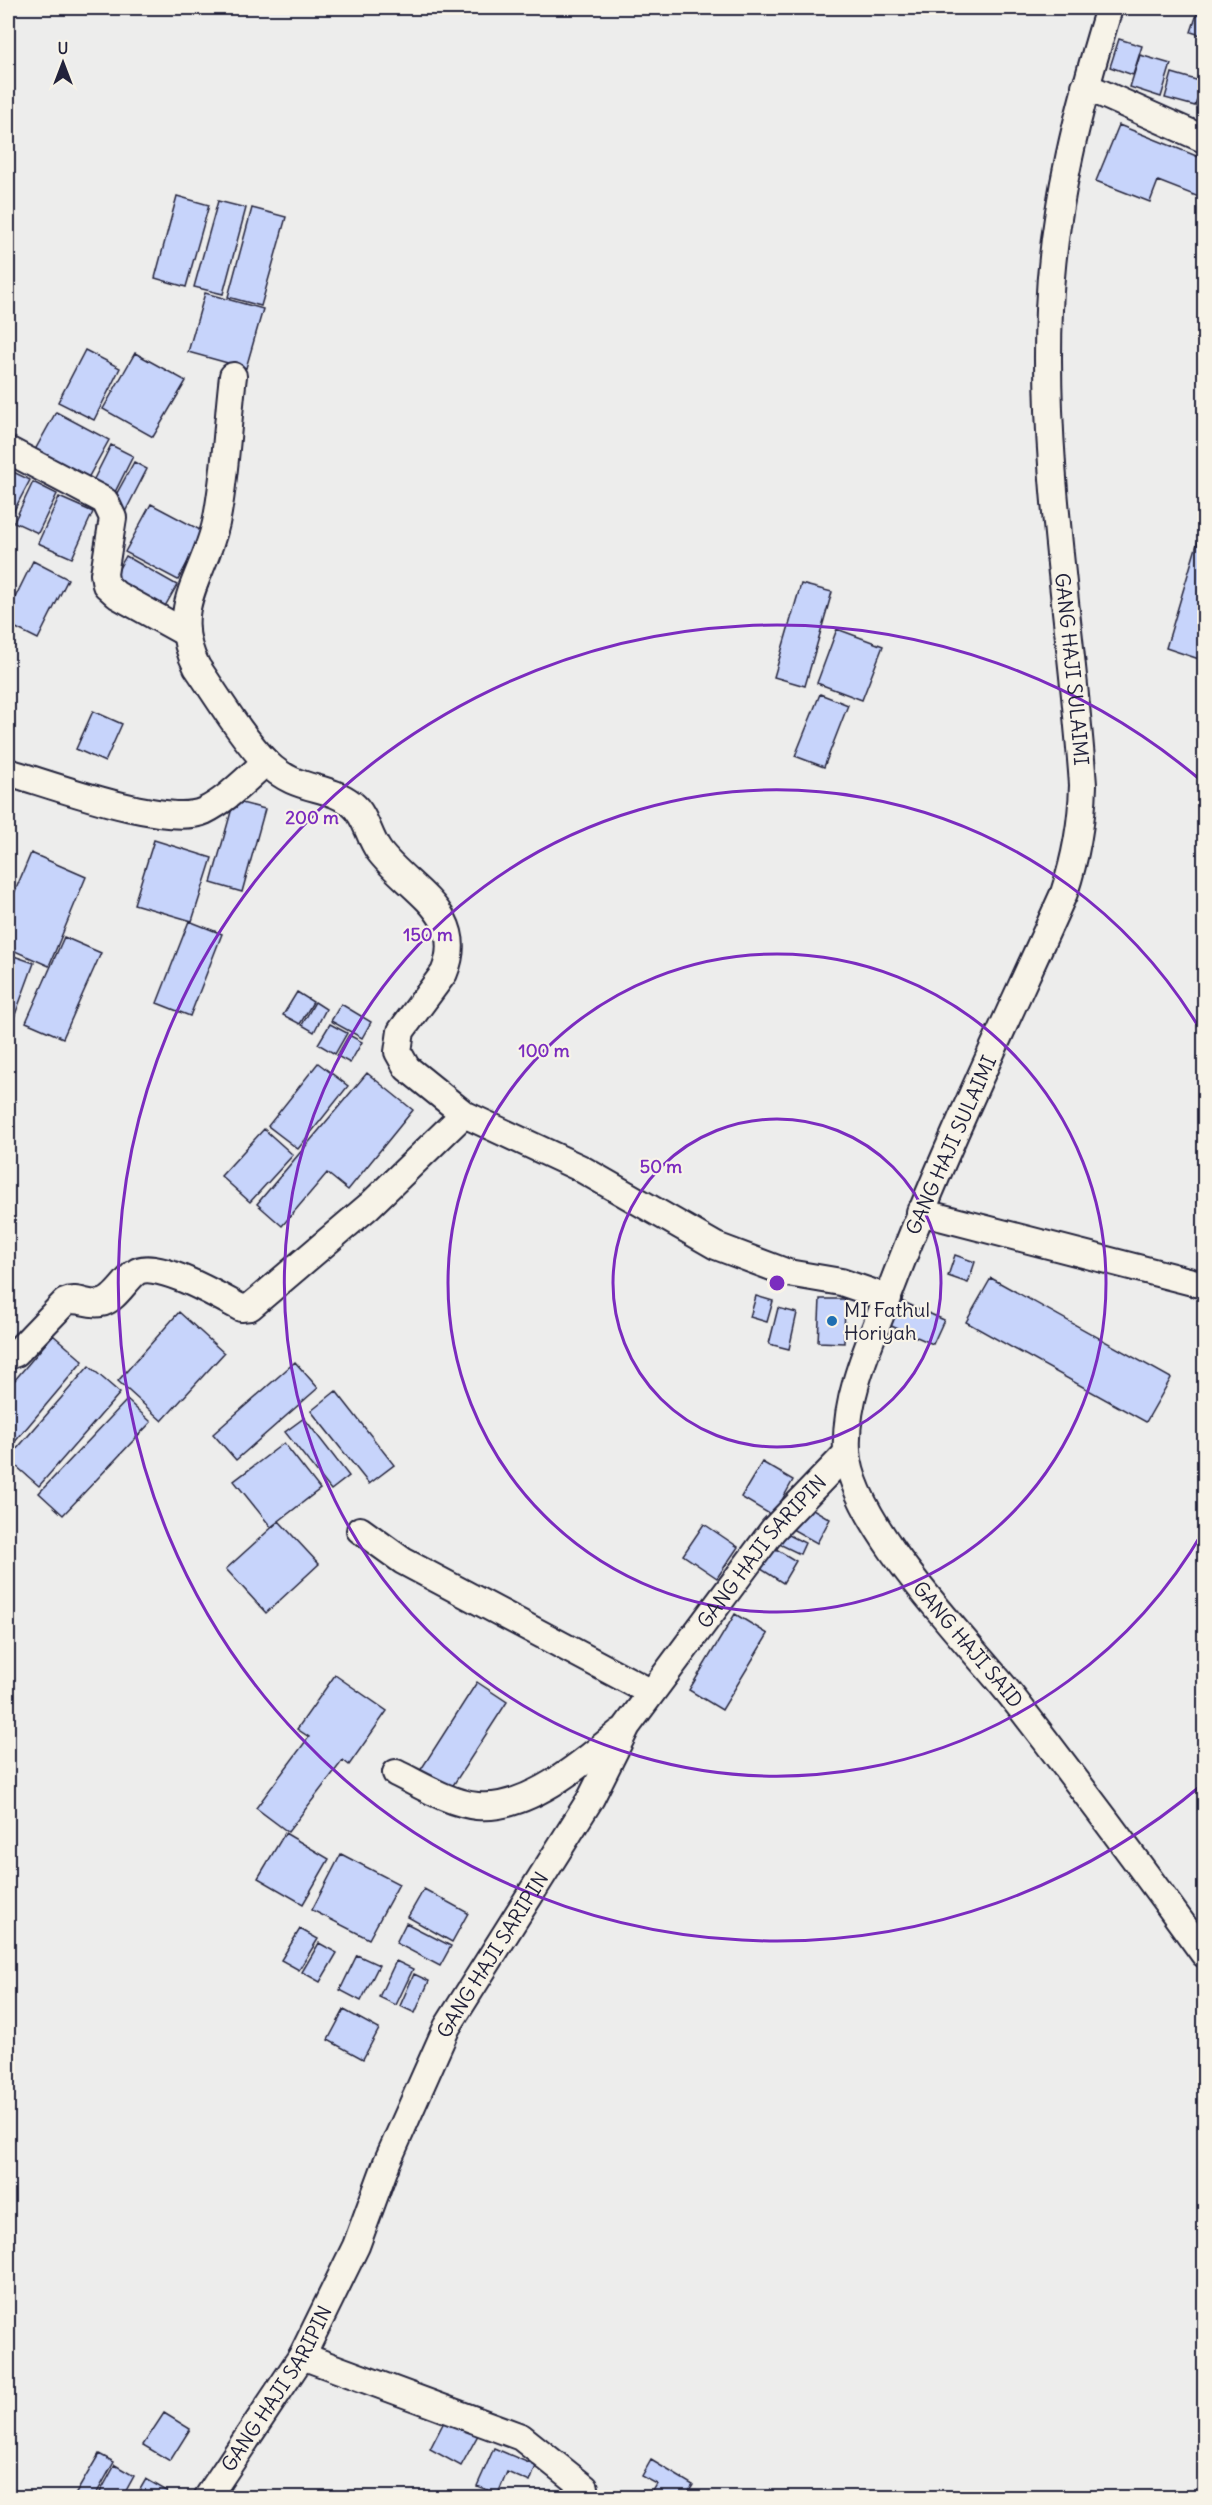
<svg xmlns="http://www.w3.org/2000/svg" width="1212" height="2505" font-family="Delius,sans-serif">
<rect width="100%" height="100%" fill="#ededec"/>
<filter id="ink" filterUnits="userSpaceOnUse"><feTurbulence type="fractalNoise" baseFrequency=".0167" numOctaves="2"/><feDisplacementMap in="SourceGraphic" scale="12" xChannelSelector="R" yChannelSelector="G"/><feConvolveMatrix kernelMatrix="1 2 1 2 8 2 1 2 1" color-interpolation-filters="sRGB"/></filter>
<g filter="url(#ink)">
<!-- building -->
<path fill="#c7d4fb" stroke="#22223b" stroke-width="1.5" d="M 1199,8 L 1204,8 L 1204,36 L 1191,32 Z
M 1119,39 L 1142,46 L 1133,75 L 1110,67 Z
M 1140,55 L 1171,64 L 1161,97 L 1130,87 Z
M 1172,73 L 1203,82 L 1195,106 L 1165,98 Z
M 1119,125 L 1204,159 L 1204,199 L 1158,181 L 1150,202 L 1096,181 Z
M 177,196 L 209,205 L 186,287 L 155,278 Z
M 218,201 L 246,208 L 223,294 L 194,287 Z
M 252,208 L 286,217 L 261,306 L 228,297 Z
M 205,293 L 263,309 L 246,368 L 188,352 Z
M 85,350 L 120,368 L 94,420 L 58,402 Z
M 135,353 L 186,381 L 153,437 L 103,409 Z
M 56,412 L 109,440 L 88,478 L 35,450 Z
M 111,445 L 133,456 L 112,498 L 90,487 Z
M 134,462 L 147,469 L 125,512 L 111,504 Z
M 9,470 L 30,480 L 10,518 L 8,517 Z
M 33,482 L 57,494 L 38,533 L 14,522 Z
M 59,497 L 93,512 L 72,558 L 38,543 Z
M 151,504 L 204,532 L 178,580 L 125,552 Z
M 1203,524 L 1204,642 L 1199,659 L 1166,648 Z
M 126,556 L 177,585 L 164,608 L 113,579 Z
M 33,561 L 68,579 L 38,639 L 8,624 L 8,612 Z
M 801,584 L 832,592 L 805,686 L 774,677 Z
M 837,629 L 883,646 L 862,700 L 817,683 Z
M 820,694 L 848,705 L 824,767 L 795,756 Z
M 93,711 L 122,724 L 105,762 L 76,749 Z
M 234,801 L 265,809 L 242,892 L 211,883 Z
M 154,840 L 212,858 L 192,921 L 134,904 Z
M 31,853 L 86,877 L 49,966 L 8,948 L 8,908 Z
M 189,921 L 222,934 L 190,1016 L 157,1003 Z
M 64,937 L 101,953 L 63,1038 L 26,1022 Z
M 8,954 L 34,963 L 12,1023 L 8,1021 Z
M 297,992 L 313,1002 L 300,1024 L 283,1015 Z
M 315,1002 L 326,1009 L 314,1032 L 302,1025 Z
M 341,1004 L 371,1022 L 362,1038 L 331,1021 Z
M 330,1024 L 347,1033 L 335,1054 L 318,1044 Z
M 349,1035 L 362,1042 L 350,1063 L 337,1056 Z
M 318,1063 L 348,1086 L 298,1149 L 268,1126 Z
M 367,1073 L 413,1110 L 348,1190 L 327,1173 L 282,1226 L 257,1204 Z
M 264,1129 L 293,1155 L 250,1202 L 221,1176 Z
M 955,1255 L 975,1262 L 968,1283 L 948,1276 Z
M 991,1278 L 1171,1378 L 1146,1422 L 966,1322 Z
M 756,1296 L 773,1301 L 767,1322 L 750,1317 Z
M 820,1299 L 845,1299 L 844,1343 L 818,1342 Z
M 899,1300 L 944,1320 L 933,1344 L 889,1325 Z
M 778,1308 L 797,1313 L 789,1349 L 769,1344 Z
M 179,1312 L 224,1353 L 162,1421 L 118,1381 Z
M 53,1335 L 83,1361 L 8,1450 L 8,1388 Z
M 295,1362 L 318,1388 L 236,1460 L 213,1434 Z
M 89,1366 L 120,1393 L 39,1486 L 8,1459 Z
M 336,1391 L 394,1465 L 369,1484 L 311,1411 Z
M 127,1400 L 151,1422 L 63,1515 L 39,1493 Z
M 304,1418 L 349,1476 L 331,1490 L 285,1432 Z
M 284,1443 L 320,1489 L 271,1527 L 234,1481 Z
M 762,1462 L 793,1480 L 773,1516 L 741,1497 Z
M 806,1505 L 830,1519 L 817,1543 L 792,1529 Z
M 279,1521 L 319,1564 L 266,1613 L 226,1569 Z
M 704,1524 L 738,1547 L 717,1578 L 683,1555 Z
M 781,1531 L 805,1543 L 800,1554 L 775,1542 Z
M 771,1546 L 796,1561 L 783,1583 L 758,1567 Z
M 735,1614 L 768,1634 L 722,1710 L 689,1690 Z
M 335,1675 L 387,1711 L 349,1765 L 343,1760 L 288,1832 L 256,1808 L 309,1737 L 297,1729 Z
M 477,1682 L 507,1702 L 450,1790 L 420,1771 Z
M 285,1833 L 329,1859 L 303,1904 L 258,1878 Z
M 341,1854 L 399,1884 L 369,1939 L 312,1910 Z
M 424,1889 L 468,1913 L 452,1942 L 408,1917 Z
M 406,1923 L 451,1946 L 440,1966 L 396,1943 Z
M 300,1929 L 318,1939 L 299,1970 L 281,1960 Z
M 319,1943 L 337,1953 L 320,1982 L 302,1972 Z
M 357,1955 L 379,1965 L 361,2001 L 340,1990 Z
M 396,1961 L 413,1969 L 396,2005 L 379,1997 Z
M 414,1974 L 429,1981 L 415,2013 L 400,2006 Z
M 344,2010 L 379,2029 L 363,2059 L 328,2040 Z
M 164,2413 L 190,2429 L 170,2461 L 143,2445 Z
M 446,2418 L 478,2435 L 461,2466 L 430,2449 Z
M 494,2448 L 536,2466 L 530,2482 L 507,2472 L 498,2494 L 477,2486 Z
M 99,2454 L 114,2462 L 94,2498 L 80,2498 L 75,2495 Z
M 651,2460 L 693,2485 L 685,2498 L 649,2498 L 657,2484 L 642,2476 Z
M 115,2465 L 134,2476 L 122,2498 L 97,2498 Z
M 146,2479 L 167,2491 L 163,2498 L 135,2498 Z"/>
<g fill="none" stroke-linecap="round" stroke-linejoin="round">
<!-- minor casing -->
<g stroke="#22223b" stroke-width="30">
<g id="minor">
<path id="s1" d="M 1109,8 C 1079,106 1053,206 1049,310 C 1042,468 1072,628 1083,785 C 1082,823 1076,857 1064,893 C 1005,1024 943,1152 892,1286 C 872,1338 844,1395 847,1451 C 851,1524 967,1640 1013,1698 C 1078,1782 1142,1868 1204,1954"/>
<path d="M 1085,86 L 1204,139"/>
<path d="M 233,376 C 227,424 226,475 216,523 C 204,577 167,609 197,667 C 217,696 243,739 267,763 C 296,792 327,784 352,804 C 366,815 368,836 379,851 C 408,890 469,913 444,973 L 401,1031 L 398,1052 L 407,1068 L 464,1114 L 580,1168 L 716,1246 L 788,1273 L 841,1282 L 888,1298"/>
<path d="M 8,450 L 105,501 L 113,518 L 104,574 L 106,585 L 117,595 L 184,632"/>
<path d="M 8,772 C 50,784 167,828 204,811 C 227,800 247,778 266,762"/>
<path d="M 920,1212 L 1204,1285"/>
<path d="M 8,1356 L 16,1353 L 65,1302 C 78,1296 87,1306 101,1303 C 114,1301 125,1281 135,1273 C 153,1257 222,1298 241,1308 L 250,1307 L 369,1206 L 464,1114"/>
<path d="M 360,1530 L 403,1561 L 650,1692"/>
<path d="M 396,1773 C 421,1785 449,1803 477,1806 C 527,1811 583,1763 620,1732"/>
<path d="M 302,2356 L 521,2437 L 585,2488"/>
<path id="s2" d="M 207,2498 L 302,2356 L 356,2246 L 387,2162 L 447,2027 L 591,1798 L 627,1726 L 773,1530 L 847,1453"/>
</g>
</g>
<!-- minor -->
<use href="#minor" stroke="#f7f3e8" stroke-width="26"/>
</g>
</g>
<!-- distance rings -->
<g fill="none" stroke="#7b2cbf" stroke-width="3">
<circle cx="777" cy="1283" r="164"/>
<circle cx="777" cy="1283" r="329"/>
<path d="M1204 1530A493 493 0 1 1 1204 1036"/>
<path d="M1204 1783A658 658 0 1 1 1204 783"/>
</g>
<!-- markers -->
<circle fill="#1f6fb2" stroke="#f7f3e8" stroke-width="2" cx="832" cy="1321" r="6"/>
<g text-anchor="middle" stroke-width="4.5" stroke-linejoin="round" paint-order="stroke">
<!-- street labels -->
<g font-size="20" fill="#22223b" stroke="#f7f3e8">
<text dy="7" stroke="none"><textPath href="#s1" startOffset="669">GANG HAJI SULAIMI</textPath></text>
<text transform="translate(951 1145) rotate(-66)" y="7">GANG HAJI SULAIMI</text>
<text dy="7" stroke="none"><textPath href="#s2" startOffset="1102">GANG HAJI SARIPIN</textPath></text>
<text dy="7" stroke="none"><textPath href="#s1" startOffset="1728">GANG HAJI SAID</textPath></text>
<text dy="7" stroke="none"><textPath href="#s2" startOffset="616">GANG HAJI SARIPIN</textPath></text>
<text dy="7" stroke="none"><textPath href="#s2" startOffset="130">GANG HAJI SARIPIN</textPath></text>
</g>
<!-- poi labels -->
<g font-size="20" fill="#22223b" stroke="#f7f3e8" text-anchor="start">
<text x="844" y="1317">MI Fathul<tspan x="844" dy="23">Horiyah</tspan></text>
</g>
</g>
<circle cx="777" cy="1283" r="9" fill="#7b2cbf" stroke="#f7f3e8" stroke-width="3"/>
<g font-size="18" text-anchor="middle" font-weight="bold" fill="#7b2cbf" stroke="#f7f3e8" stroke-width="4.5" stroke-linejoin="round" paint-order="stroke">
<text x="312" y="824">200 m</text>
<text x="428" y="941">150 m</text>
<text x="544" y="1057">100 m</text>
<text x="661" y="1173">50 m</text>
</g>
<!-- margin -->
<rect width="1212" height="2505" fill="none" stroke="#f7f3e8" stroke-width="30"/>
<rect x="15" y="15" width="1182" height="2475" fill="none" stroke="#22223b" stroke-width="2" filter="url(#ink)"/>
<!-- north arrow -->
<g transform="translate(63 63)" stroke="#f7f3e8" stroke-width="4.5" paint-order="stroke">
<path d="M0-4.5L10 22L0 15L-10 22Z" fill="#22223b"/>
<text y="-9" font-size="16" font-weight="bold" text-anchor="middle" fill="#22223b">U</text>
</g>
</svg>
